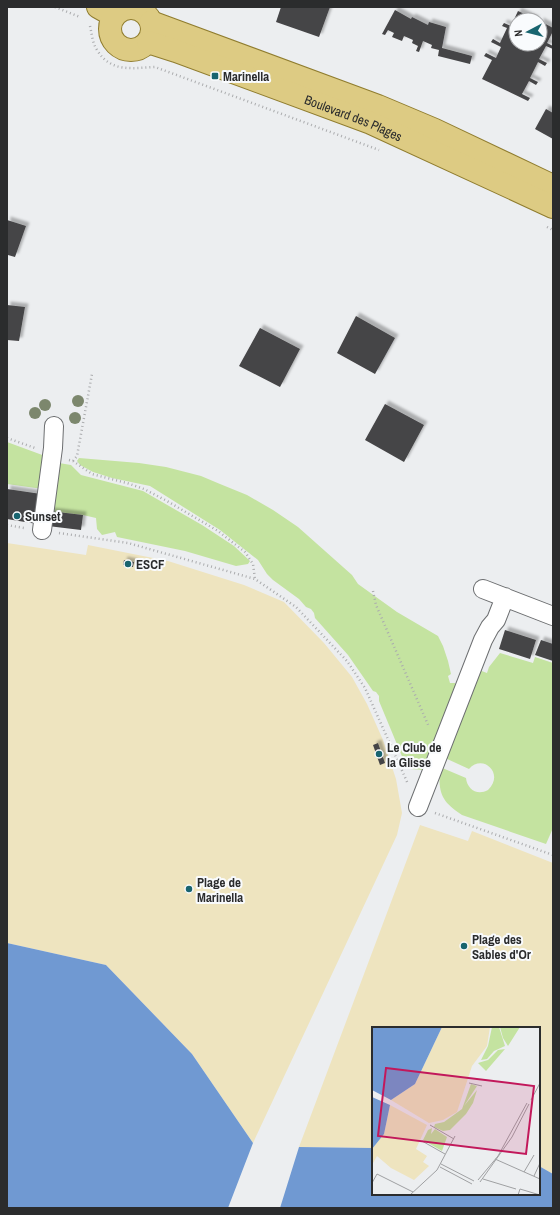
<svg xmlns="http://www.w3.org/2000/svg" width="560" height="1215" font-family="'Archivo Narrow',sans-serif">
<defs>
<filter id="shadow"><feDropShadow dx="3.5" dy="-3.5" stdDeviation="1" flood-color="#0004"/></filter>
</defs>
<rect width="100%" height="100%" fill="#eceef0"/>
<!-- green -->
<path fill="#c4e3a0" d="M 7,442 L 45,456 L 43,489 L 7,484 Z
M 79,458 L 139,463 L 166,467 L 201,476 L 220,484 L 247,495 L 273,510 L 298,527 L 352,575 L 358,584 L 397,612 L 438,636 L 443,646 L 448,661 L 451,674 L 448,676 L 450,683 L 455,683 L 457,692 L 424,770 L 411,769 L 406,766 L 379,701 L 379,696 L 376,692 L 373,691 L 348,655 L 315,618 L 314,613 L 311,609 L 306,607 L 299,599 L 273,580 L 267,574 L 258,560 L 220,530 L 150,486 L 112,478 L 93,472 L 80,465 L 77,461 Z
M 59,463 L 71,465 L 81,475 L 143,491 L 202,525 L 234,546 L 250,561 L 248,564 L 236,566 L 185,551 L 117,537 L 115,532 L 102,535 L 97,529 L 96,518 L 83,515 L 49,511 Z
M 500,653 L 533,663 L 535,657 L 553,663 L 553,828 L 546,844 L 462,815 C 441,801 438,793 440,767 L 466,778 C 467,789 477,796 488,790 C 505,774 483,753 469,769 L 445,758 L 479,670 L 487,673 L 489,667 Z"/>
<!-- sand -->
<path fill="#eee4bf" d="M 7,543 L 86,555 L 88,545 L 168,561 L 244,585 L 284,602 L 324,643 L 352,677 L 367,704 L 383,740 L 396,779 L 402,813 L 397,835 L 253,1143 L 192,1054 L 106,965 L 7,943 Z
M 420,825 L 468,841 L 472,831 L 553,863 L 553,1174 L 539,1166 L 539,1028 L 373,1028 L 373,1148 L 299,1147 Z"/>
<!-- water -->
<path fill="#7099d2" d="M 7,943 L 106,965 L 192,1054 L 253,1143 L 228,1208 L 7,1208 Z
M 299,1147 L 373,1148 L 373,1194 L 539,1194 L 539,1166 L 553,1174 L 553,1208 L 280,1208 Z"/>
<!-- building -->
<path fill="#454446" filter="url(#shadow)" d="M 281,7 L 330,7 L 319,37 L 276,22 Z
M 395,10 L 411,19 L 412,17 L 428,25 L 429,22 L 446,27 L 442,48 L 472,56 L 470,64 L 438,56 L 439,50 L 431,48 L 432,45 L 423,41 L 419,52 L 416,51 L 418,46 L 412,43 L 413,40 L 404,36 L 402,41 L 392,37 L 394,33 L 388,30 L 385,35 L 382,34 Z
M 518,11 L 537,20 L 516,20 L 516,44 L 540,44 L 540,21 L 553,28 L 553,31 L 547,43 L 553,46 L 553,49 L 546,46 L 539,59 L 547,63 L 545,66 L 538,62 L 530,78 L 538,82 L 536,85 L 529,81 L 522,94 L 530,98 L 528,101 L 482,79 L 492,60 L 484,56 L 486,53 L 496,58 L 501,47 L 491,42 L 493,39 L 500,43 L 507,28 L 502,26 L 504,23 L 511,26 Z
M 546,109 L 553,113 L 553,139 L 535,129 Z
M 7,220 L 26,226 L 15,257 L 8,255 L 7,258 Z
M 7,305 L 25,307 L 19,341 L 7,340 Z
M 356,316 L 395,338 L 375,374 L 337,353 Z
M 260,328 L 300,349 L 280,387 L 239,366 Z
M 385,404 L 424,425 L 404,462 L 365,440 Z
M 7,489 L 41,494 L 37,524 L 7,519 Z
M 49,511 L 83,515 L 81,530 L 48,526 Z
M 124,560 L 134,562 L 133,567 L 123,565 Z
M 505,630 L 536,640 L 530,659 L 499,649 Z
M 541,640 L 553,644 L 553,661 L 535,655 Z
M 378,743 L 385,763 L 380,765 L 373,745 Z"/>
<g fill="none" stroke-linecap="round" stroke-linejoin="round">
<!-- minor casing -->
<g stroke="#6c6e70" stroke-width="20">
<path id="minor" d="M 143,11 L 144,7
M 42,530 L 53,448 L 54,426
M 483,589 L 553,616
M 418,807 L 483,640 L 490,627 L 496,620 L 505,597"/>
</g>
<!-- major casing -->
<g stroke="#907d2f" stroke-width="24">
<g id="major">
<path d="M 98,7 L 114,16"/>
<circle cx="131" cy="29" r="21"/>
<path d="M 151,22 L 378,106 L 435,130 L 553,186"/>
<path id="s1" d="M 148,42 L 176,51 L 371,123 L 553,207"/>
</g>
</g>
<!-- path -->
<path stroke="#abacae" stroke-width="2.5" stroke-dasharray="1 3" stroke-linecap="butt" d="M 55,7 L 80,17
M 90,26 C 92,34 92,42 97,50 C 111,73 133,68 155,67 L 379,150
M 547,227 L 553,230
M 7,438 L 35,448
M 69,460 L 73,461 L 92,474 L 127,483 L 144,489 L 167,501 L 218,531 L 245,552 L 253,564 L 255,579
M 73,461 L 77,456 L 92,374
M 7,525 L 24,528
M 59,533 L 128,543 L 255,579 L 296,607 L 347,661 L 365,688 L 408,784
M 373,591 L 376,605 L 429,727
M 435,813 L 553,855"/>
<!-- minor -->
<use href="#minor" stroke="#fff" stroke-width="18"/>
<!-- major -->
<use href="#major" stroke="#ddcb83" stroke-width="22"/>
</g>
<!-- trees -->
<g fill="#7c876d">
<circle cx="78" cy="401" r="6"/>
<circle cx="45" cy="405" r="6"/>
<circle cx="35" cy="413" r="6"/>
<circle cx="75" cy="418" r="6"/>
</g>
<!-- markers -->
<g fill="#18646f" stroke="#f9fbfd" stroke-width="1.5">
<rect x="211" y="72" width="8" height="8" rx="2"/>
<circle cx="17" cy="516" r="4"/>
<circle cx="128" cy="564" r="4"/>
<circle cx="379" cy="754" r="4"/>
<circle cx="189" cy="889" r="4"/>
<circle cx="464" cy="946" r="4"/>
</g>
<g text-anchor="middle" stroke-width="4" stroke-linejoin="round" paint-order="stroke">
<!-- poi labels -->
<g font-size="13" font-weight="bold" fill="#2b2c2d" stroke="#f9fbfd" text-anchor="start">
<text x="223" y="81">Marinella</text>
<text x="25" y="521">Sunset</text>
<text x="136" y="569">ESCF</text>
<text x="387" y="752">Le Club de<tspan x="387" dy="15">la Glisse</tspan></text>
<text x="197" y="887">Plage de<tspan x="197" dy="15">Marinella</tspan></text>
<text x="472" y="944">Plage des<tspan x="472" dy="15">Sables d'Or</tspan></text>
</g>
<!-- street labels -->
<g font-size="13" fill="#2b2c2d" stroke="#f9fbfd">
<text dy="5" stroke="none"><textPath href="#s1" startOffset="219">Boulevard des Plages</textPath></text>
</g>
</g>
<!-- overview -->
<g transform="translate(372 1027)">
<rect width="168" height="168" fill="#eceef0"/>
<path d="M 120,0 L 127,0 L 133,19 L 122,24 L 115,32 L 109,33 L 116,19 ZM 128,0 L 148,0 L 136,19 L 131,11 ZM 133,22 L 114,44 L 106,36 L 116,33 L 126,23 ZM 99,57 L 105,59 L 92,79 L 105,63 L 101,76 L 94,87 L 78,103 L 71,104 L 62,100 L 63,97 L 72,95 L 90,82 ZM 60,101 L 59,107 L 63,102 L 75,110 L 70,124 L 51,113 L 56,103 Z" fill="#c4e3a0"/>
<path d="M 70,0 L 118,0 L 115,19 L 100,39 L 85,85 L 71,93 L 57,96 L 19,73 L 43,57 ZM 18,78 L 55,98 L 44,122 L 55,129 L 51,135 L 57,139 L 42,153 L 19,141 L 5,129 L 0,138 L 0,122 L 12,107 Z" fill="#eee4bf"/>
<path d="M 0,0 L 70,0 L 43,57 L 19,73 L 0,63 ZM 0,70 L 18,78 L 12,107 L 0,122 Z" fill="#7099d2"/>
<path fill="none" stroke="#9fa0a2" stroke-width="1" d="M 97,56 L 110,59M 159,73 L 168,56M 58,98 L 82,112M 50,114 L 73,127M 123,132 L 168,152M 69,137 L 102,154M 68,140 L 100,157M 152,145 L 162,128M 162,149 L 168,136M 111,152 L 144,162M 106,153 L 126,129 L 155,76M 108,155 L 140,110 L 157,77M 0,156 L 5,147 L 41,165M 38,168 L 65,143 L 83,109M 146,168 L 148,162 L 168,168"/>
<path fill="#c2185b" fill-opacity="0.15" stroke="#c2185b" stroke-width="2" d="M 14,41 L 162,59 L 154,127 L 6,109 Z"/>
<rect width="168" height="168" fill="none" stroke="#2b2c2d" stroke-width="2"/>
</g>
<!-- border -->
<rect width="560" height="1215" fill="none" stroke="#2b2c2d" stroke-width="16"/>
<!-- north arrow -->
<g transform="translate(528 32) rotate(263)"><circle r="19" fill="#f9fbfd" stroke="#a7a8aa"/>
<path d="M0-3L7 15L0 10L-7 15Z" fill="#18646f"/>
<text y="-6" font-size="11" font-weight="bold" text-anchor="middle" fill="#2b2c2d">N</text>
</g>
</svg>
